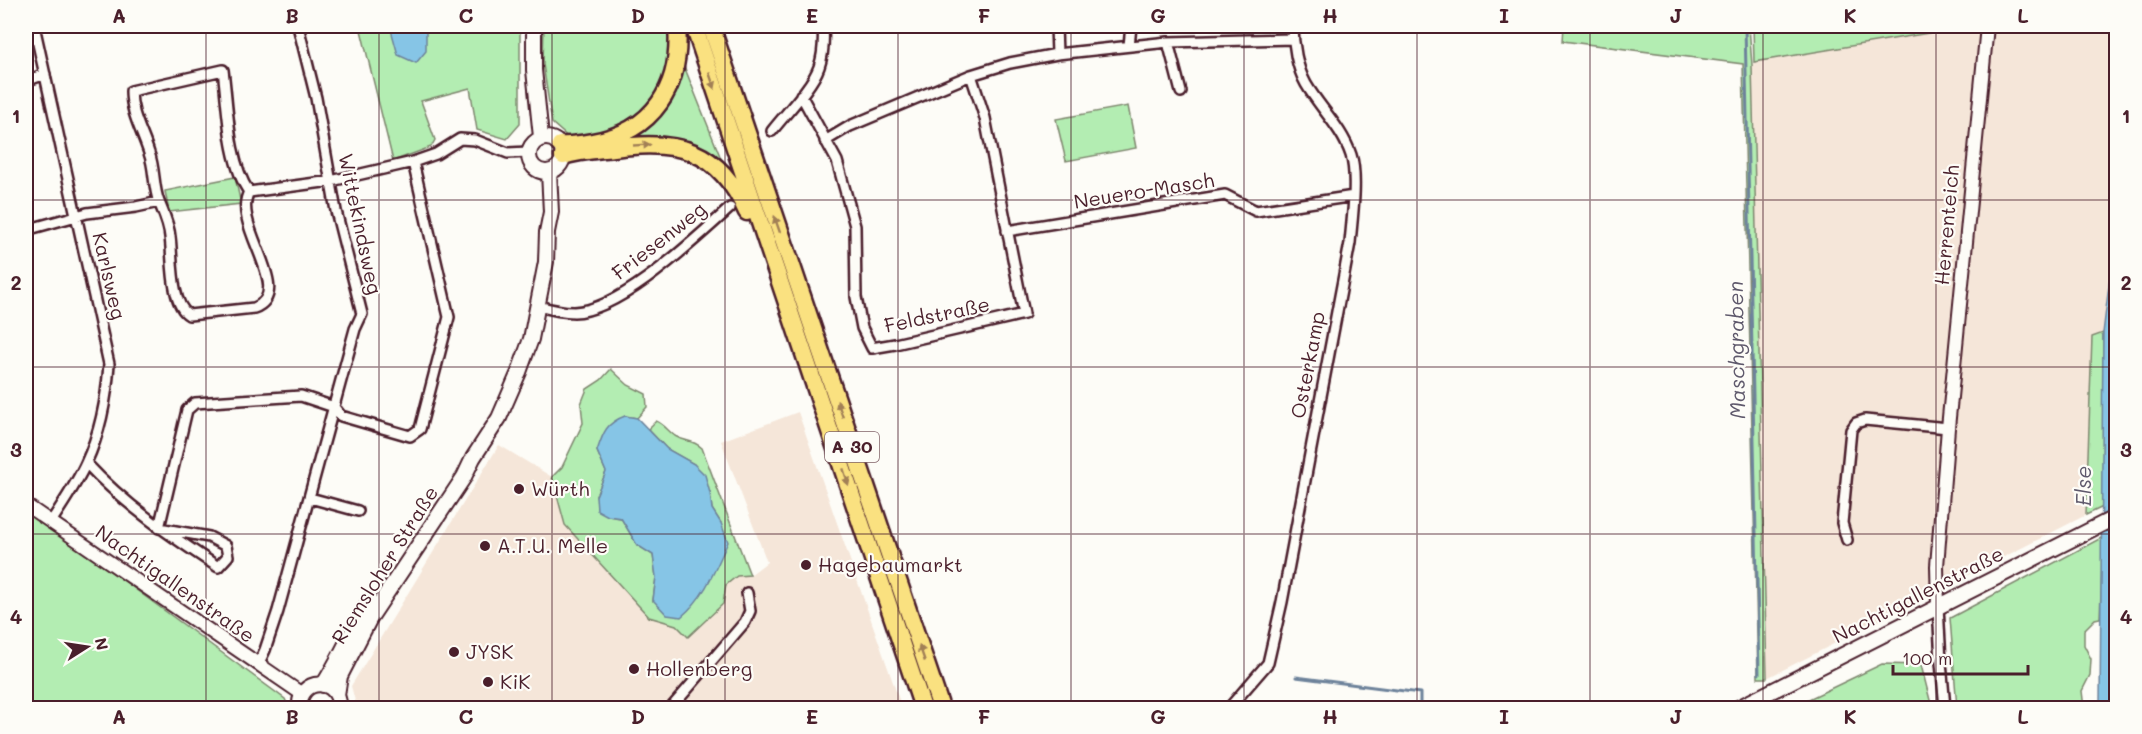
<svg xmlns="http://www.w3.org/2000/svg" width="2142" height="734" font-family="Mali,sans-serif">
<rect width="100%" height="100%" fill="#fdfcf7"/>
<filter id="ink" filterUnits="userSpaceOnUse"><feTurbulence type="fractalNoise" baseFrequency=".0167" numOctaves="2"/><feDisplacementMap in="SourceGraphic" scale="12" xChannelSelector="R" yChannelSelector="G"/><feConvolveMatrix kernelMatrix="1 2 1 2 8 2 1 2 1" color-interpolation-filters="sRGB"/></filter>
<g filter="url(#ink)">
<!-- built -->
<path fill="#f5e6d9" d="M 1971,26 L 2116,26 L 2116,328 L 2092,337 L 2086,515 L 1767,678 L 1752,65 L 1754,62 Z
M 798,412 L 902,708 L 372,708 L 355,701 L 351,686 L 499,445 L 552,477 L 565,525 L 649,617 L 676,625 L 688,636 L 723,604 L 726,585 L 736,576 L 750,575 L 767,562 L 721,441 Z"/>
<!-- green -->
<path fill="#b3edb2" stroke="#7e866e" stroke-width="1.5" d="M 360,26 L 520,26 L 520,124 L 507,139 L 477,130 L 470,88 L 421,101 L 435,140 L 431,147 L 393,161 Z
M 544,26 L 668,26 L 736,196 L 708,165 L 672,149 L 569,138 L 552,123 L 543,64 Z
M 1564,26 L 1749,26 L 1752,65 L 1767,678 L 1758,678 L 1743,64 L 1563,41 Z
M 1753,26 L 1971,26 L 1754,62 Z
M 1128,106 L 1136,148 L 1066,161 L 1056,119 Z
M 235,177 L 241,204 L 169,212 L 165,191 Z
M 2103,333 L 2103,507 L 2086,515 L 2092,337 Z
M 611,369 L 628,385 L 646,394 L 647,407 L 637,418 L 625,416 L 597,451 L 606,472 L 596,496 L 608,516 L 621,518 L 637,545 L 653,555 L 656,577 L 653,600 L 721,523 L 712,509 L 710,493 L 694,464 L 667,449 L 648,429 L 656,421 C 664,424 668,431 675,436 C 686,443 690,438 702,448 L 750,575 L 737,576 L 726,585 L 723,604 L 688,637 L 676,625 L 649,617 L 565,525 L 552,477 L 562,467 L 583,423 L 581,404 L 587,389 L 601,380 Z
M 26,509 L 285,699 L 289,708 L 26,708 Z
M 2116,531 L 2116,708 L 2113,708 L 2111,622 L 2113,533 Z
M 2103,537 L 2100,618 L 2095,619 L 2084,630 L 2084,645 L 2091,659 L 2090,675 L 2082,691 L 2084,708 L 1957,708 L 1950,618 Z
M 1882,664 L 1921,665 L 1932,708 L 1790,708 Z"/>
<!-- water -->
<path fill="#86c5e6" stroke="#6e839b" stroke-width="1.5" d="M 390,26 L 426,26 L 426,51 L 416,63 L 398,55 Z
M 2116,254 C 2116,280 2111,305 2110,331 C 2110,358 2113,385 2113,412 C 2112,511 2110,610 2113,708 L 2100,708 L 2103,333 L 2110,277 Z
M 625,416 L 637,418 L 667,449 L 694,464 L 705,475 L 710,493 L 712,509 L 721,523 L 728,542 C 715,570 705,597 681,617 L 667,615 L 653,600 L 656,577 L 653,555 L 637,545 L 621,518 L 608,516 L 597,510 L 596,496 L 606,472 L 597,451 C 603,433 606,423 625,416 Z"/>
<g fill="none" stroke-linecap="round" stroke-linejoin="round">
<!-- stream -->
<path stroke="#6e839b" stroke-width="3" d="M 1745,26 L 1759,674
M 1296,677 L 1420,693 L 1420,708"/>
<!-- minor casing -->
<g stroke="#4a1f2b" stroke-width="14">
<path id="minor" d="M 1056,26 L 1057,54
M 35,30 L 109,364 C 107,396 100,433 86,463 C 77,483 63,503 51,522
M 1168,42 L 1181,92
M 1129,46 L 1131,26
M 223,70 C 228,107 228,162 249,192 C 230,224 297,292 254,308 L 189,315 C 170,304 173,257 170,237 C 169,224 164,214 159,202 C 153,187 155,168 149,153 C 142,131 131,114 131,91 Z
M 26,81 L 45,74
M 801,95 L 837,161 L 855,226 L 856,297 L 862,328 L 872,348 L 895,344 L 1024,314 L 985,118 L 971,75
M 772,131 C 785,114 812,87 819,67 C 824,53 824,40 823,26
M 825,141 L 850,126 L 971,75 L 1010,63 L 1057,54 L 1168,42 L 1293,39
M 249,192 L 331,181 L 413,162 L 436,154 L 460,139 L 475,140 L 508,153 L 528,152
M 26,230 L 87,213 L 136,207 L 159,202
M 1007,231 L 1225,195 L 1256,211 L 1354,196
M 538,306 C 549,309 563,312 574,312 C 621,311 696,238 730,208
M 86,463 C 125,505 171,536 218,567 L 228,556 L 226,546 L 209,537 L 159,528 L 187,410 L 195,403 L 301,396 L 334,407 L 341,416 L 410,436 L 420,429 L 449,317 L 413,162
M 310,498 L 358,511
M 1847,540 L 1842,523 L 1851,430 L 1856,423 L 1865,420 L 1948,428
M 1938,606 L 1941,662 L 1945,708
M 258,665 L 265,650 L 278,611 L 355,329 L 362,314 L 336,211 L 316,98 L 298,26
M 671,708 L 745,622 L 750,611 L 747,593
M 1229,708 L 1268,663 L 1282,602 L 1350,243 C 1352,220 1358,176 1351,155 C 1342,128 1320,108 1306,84 C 1297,68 1293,44 1293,26"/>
</g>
<!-- tertiary casing -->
<g stroke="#4a1f2b" stroke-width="16">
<path id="tertiary" d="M 26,505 L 302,694
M 1938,606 L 1937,566 L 1948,428 L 1987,26"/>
</g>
<!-- secondary casing -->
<g stroke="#4a1f2b" stroke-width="18">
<path id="secondary" d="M 534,26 L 534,70 L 541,137
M529 155a17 17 0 1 1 34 0a17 17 0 1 1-34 0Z
M 323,685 C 341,658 352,628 370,601
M 337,695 L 340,676 L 370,618 L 464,477 L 473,458 L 499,418 L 519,372 L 531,339 L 546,262 L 547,232 L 551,212 L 549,172
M 300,708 C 297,677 341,676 339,708
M 1738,708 L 2116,517"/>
</g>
<!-- motorway casing -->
<g stroke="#4a1f2b" stroke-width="21">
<path id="motorway" d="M 694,26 L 923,708
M 711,26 L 941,708
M 560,145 C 571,146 581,144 592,142 C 654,132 682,86 677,26
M 563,156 C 579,151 597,150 614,148 C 678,139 719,149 747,212"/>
</g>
<!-- minor -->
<use href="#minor" stroke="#fdfcf7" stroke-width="9"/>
<!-- tertiary -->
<use href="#tertiary" stroke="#fdfcf7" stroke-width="12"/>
<!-- secondary -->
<use href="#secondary" stroke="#fdfcf7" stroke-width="14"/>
<!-- motorway -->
<use href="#motorway" stroke="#fae180" stroke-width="16"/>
</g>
<!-- one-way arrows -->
<defs><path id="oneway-solid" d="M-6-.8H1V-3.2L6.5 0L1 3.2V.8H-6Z" transform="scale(1.5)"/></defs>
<g fill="#a28056">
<use href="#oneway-solid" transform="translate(712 81) rotate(71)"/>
<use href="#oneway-solid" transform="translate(642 145) rotate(-3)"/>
<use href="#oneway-solid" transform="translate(777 224) rotate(-109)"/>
<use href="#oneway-solid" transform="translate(840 409) rotate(-109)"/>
<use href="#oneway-solid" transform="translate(846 477) rotate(72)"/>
<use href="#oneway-solid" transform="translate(922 653) rotate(-109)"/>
</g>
</g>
<!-- grid -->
<path fill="none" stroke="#4a1f2b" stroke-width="1.5" stroke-opacity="0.55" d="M 206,26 L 206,708M 379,26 L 379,708M 552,26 L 552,708M 725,26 L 725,708M 898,26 L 898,708M 1071,26 L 1071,708M 1244,26 L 1244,708M 1417,26 L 1417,708M 1590,26 L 1590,708M 1763,26 L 1763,708M 1936,26 L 1936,708M 26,200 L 2116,200M 26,367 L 2116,367M 26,534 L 2116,534"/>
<!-- markers -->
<g fill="#4a1f2b" stroke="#fdfcf7" stroke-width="2">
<circle cx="519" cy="489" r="6"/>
<circle cx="485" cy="546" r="6"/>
<circle cx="806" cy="565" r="6"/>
<circle cx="454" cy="652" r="6"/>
<circle cx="634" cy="669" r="6"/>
<circle cx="488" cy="682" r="6"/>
</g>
<g text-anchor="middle" stroke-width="4.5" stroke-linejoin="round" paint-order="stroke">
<!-- shield labels -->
<rect fill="#fdfcf7" stroke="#806168" stroke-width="1.5" x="825" y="432" width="54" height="30" rx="4.5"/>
<g font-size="18" font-weight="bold" fill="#4a1f2b">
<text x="852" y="453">A 30</text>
</g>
<!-- street labels -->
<g font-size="20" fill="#4a1f2b" stroke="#fdfcf7">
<text transform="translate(1144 191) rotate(-9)" y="7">Neuero-Masch</text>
<text transform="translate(360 224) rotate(78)" y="7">Wittekindsweg</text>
<text transform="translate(1947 225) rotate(-85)" y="7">Herrenteich</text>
<text transform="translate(659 241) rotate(-38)" y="7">Friesenweg</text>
<text transform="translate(109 276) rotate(77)" y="7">Karlsweg</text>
<text transform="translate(937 315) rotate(-12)" y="7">Feldstraße</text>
<text transform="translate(1308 365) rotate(-79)" y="7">Osterkamp</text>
<text transform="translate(385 565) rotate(-58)" y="7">Riemsloher Straße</text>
<text transform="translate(175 584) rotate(35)" y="7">Nachtigallenstraße</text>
<text transform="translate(1918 595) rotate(-27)" y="7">Nachtigallenstraße</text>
</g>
<!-- poi labels -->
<g font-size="20" fill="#4a1f2b" stroke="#fdfcf7" text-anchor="start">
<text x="531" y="496">Würth</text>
<text x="497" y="553">A.T.U. Melle</text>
<text x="818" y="572">Hagebaumarkt</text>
<text x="466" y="659">JYSK</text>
<text x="646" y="676">Hollenberg</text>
<text x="500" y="689">KiK</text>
</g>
<!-- water labels -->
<g font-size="21" font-style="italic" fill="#5f596c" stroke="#fdfcf7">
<text transform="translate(1737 350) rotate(-91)" y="7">Maschgraben</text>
<text transform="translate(2084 486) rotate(-90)" y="7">Else</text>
</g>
</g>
<!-- margin -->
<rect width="2142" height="734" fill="none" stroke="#fdfcf7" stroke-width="66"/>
<!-- north arrow -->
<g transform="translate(87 647) rotate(78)" stroke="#fdfcf7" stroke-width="4.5" paint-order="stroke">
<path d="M0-4.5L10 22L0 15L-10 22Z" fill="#4a1f2b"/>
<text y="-9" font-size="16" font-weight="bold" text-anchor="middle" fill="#4a1f2b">N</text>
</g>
<!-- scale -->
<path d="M1893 665v9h135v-9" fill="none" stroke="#4a1f2b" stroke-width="3"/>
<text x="1902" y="665" font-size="18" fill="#4a1f2b" stroke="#fdfcf7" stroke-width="4.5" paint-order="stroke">100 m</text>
<rect x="33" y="33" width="2076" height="668" fill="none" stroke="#4a1f2b" stroke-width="2"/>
<g font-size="20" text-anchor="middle" font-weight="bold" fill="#4a1f2b">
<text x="119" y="23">A</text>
<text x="292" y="23">B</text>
<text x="466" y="23">C</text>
<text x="638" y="23">D</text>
<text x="812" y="23">E</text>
<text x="984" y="23">F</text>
<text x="1158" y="23">G</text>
<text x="1330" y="23">H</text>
<text x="1504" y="23">I</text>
<text x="1676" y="23">J</text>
<text x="1850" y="23">K</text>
<text x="2023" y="23">L</text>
<text x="16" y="123">1</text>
<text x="2126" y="123">1</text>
<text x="16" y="290">2</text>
<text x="2126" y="290">2</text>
<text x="16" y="457">3</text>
<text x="2126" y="457">3</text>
<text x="16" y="624">4</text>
<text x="2126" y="624">4</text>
<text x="119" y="724">A</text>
<text x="292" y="724">B</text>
<text x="466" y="724">C</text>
<text x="638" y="724">D</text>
<text x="812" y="724">E</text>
<text x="984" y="724">F</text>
<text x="1158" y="724">G</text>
<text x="1330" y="724">H</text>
<text x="1504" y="724">I</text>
<text x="1676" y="724">J</text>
<text x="1850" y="724">K</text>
<text x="2023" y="724">L</text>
</g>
</svg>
